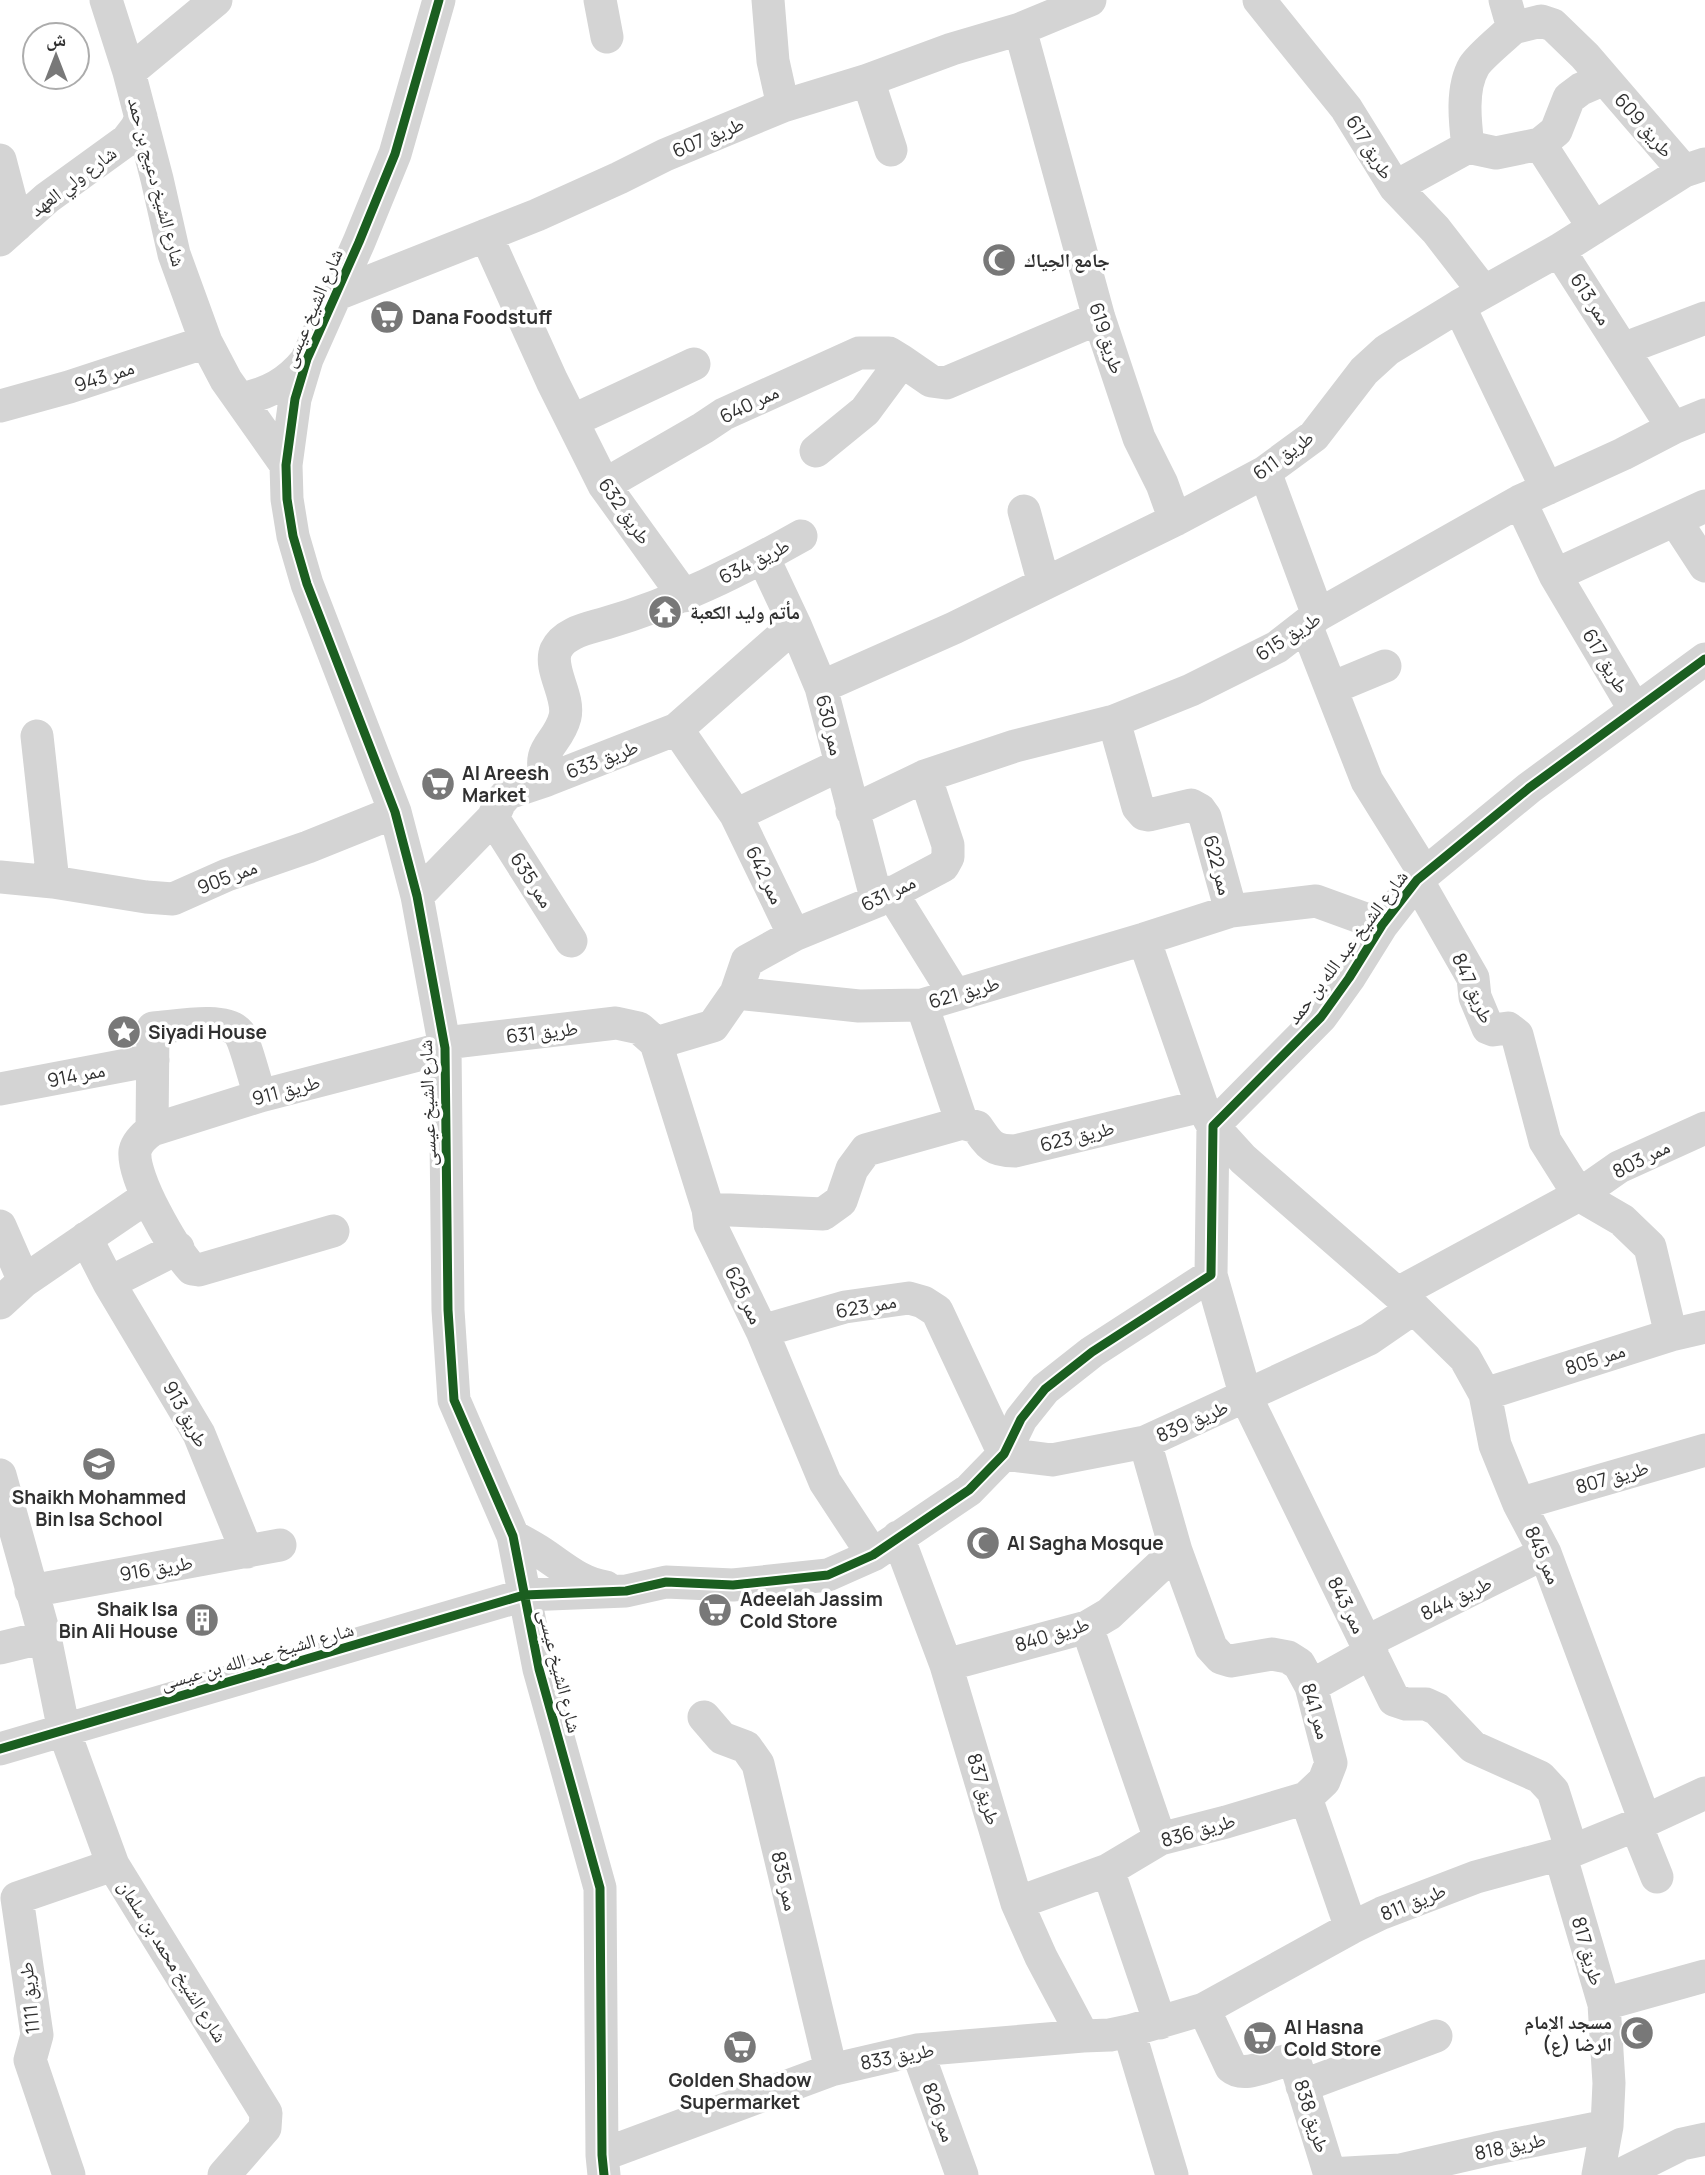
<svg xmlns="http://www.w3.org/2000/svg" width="1705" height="2175" font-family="Manrope,'Noto Naskh Arabic',sans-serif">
<rect width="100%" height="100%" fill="#fff"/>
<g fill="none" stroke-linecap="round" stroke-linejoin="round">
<!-- minor -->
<path stroke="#d4d4d4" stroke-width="33" d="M 106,0 L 129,72 L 157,179 L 174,254 L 206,342 L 226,380 L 286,465
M 439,0 L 395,154 L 359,242 L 307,359 L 295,399 L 286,465 L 287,499 L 293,536 L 307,584 L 395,812 L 417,896 L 445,1048 L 448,1310 L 454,1400 L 513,1536 L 539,1669 L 600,1888 L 602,2155 L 604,2175
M 600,0 L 607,37
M 768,0 L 773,61 L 783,106
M 1259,0 L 1346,108 L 1395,187 L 1436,230 L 1484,292
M 1505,0 L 1513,28 L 1541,21 L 1553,25 L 1585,56 L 1684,171
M 1020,29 L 1099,318 L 1139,438 L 1162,484 L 1175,520
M 129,72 L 216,0
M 868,80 L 891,150
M 1540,144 L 1594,228
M 1468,147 L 1496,153 L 1540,144 L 1556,131 L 1569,98 L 1581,89 L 1604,79
M 0,160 L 17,225
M 1395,187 L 1468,147 C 1465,122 1461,88 1474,66 C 1480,56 1504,37 1513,28
M 486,235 L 552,381 L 604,485 L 684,596
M 0,240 L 47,198 L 127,140 L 137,127 L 141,117
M 1559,250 L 1673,428
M 335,295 L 537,215 L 619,178 L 665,155 L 783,106 L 868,80 L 952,49 L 1020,29 L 1090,0
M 1459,306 L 1547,489
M 1623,349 L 1705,318
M 240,399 C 268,394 288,383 306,361
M 0,406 L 69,387 L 206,342
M 572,421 L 694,364
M 816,451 L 865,411 L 902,361 L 931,381 L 946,383 L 1099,318
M 1265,472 L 1318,615
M 604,485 L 703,428 L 724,414 L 859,353 L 889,353 L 902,361
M 1520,501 L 1555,575 L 1635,710
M 1024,511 L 1044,584
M 1675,520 L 1705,566
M 763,557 L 795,625 L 821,687 L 877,901
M 1555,575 L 1705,506
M 1306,625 L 1367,781 L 1425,874
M 821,687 L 954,628 L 1175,520 L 1265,472 L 1314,436 L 1364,371 L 1387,350 L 1459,306 L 1559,250 L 1684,171 L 1705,164
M 1332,688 L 1385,666
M 1114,721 L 1138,807 L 1144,814 L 1149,815 L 1191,805 L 1200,810 L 1205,817 L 1231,911
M 677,729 L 736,815 L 794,935
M 37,736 L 53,882
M 547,780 C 535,747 558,745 565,717 C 570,696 548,669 556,650 C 564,632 590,628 606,623 C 675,603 739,571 801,536
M 852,811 L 925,776 L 1015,746 L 1114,721 L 1191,690 L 1277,647 L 1318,615 L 1520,501 L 1623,454 L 1673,428 L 1705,415
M 736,815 L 840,765
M 493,818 L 571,941
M 0,877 L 53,882 L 146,897 L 173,899 L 227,875 L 308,847 L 395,812
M 1417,880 L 1473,978 L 1475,997 L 1488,1028 L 1493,1030 L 1508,1028 L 1517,1035 L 1545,1141 L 1579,1195 L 1622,1220 L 1650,1247 L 1671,1335
M 891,892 L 955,995
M 417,896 L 493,818 L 500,802 L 508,793 L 547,780 L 677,729 L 795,625
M 736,993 L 859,1006 L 922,1005 L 1144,939 L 1231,911 L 1316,901 L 1382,925
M 922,1005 L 962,1123
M 445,1043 L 616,1023 L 639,1028 L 656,1043 L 708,1209 L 710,1224 L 762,1331 L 825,1482 L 873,1555
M 656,1043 L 713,1026 L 736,993 L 747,961 L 794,935 L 877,901 L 943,866 L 948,857 L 948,845 L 925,776
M 0,1089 L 153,1060
M 152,1130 L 153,1028 C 173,1027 225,1016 239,1033 C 245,1041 256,1084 260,1096
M 708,1209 L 823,1214 L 841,1201 L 852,1169 L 866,1150 L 962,1123 L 977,1127 C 989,1145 993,1151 1015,1151 L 1202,1106
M 0,1226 L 24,1281
M 333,1231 L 199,1270 L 192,1269 C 173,1248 132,1178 135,1151 C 137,1142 145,1135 152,1130 L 260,1096 L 445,1048
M 86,1238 L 109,1283 L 199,1434 L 247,1552
M 1211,1275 L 1246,1397 L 1394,1700 L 1406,1704 L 1426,1704 L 1437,1709 L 1473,1747 L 1540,1777 L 1553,1791 L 1572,1851
M 109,1283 L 178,1248
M 1398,1293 L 1579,1195 L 1619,1167 L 1705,1128
M 0,1303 L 24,1281 L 147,1197
M 1414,1308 L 1465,1358 L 1485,1394 L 1495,1445 L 1519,1504 L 1545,1553 L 1645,1821
M 762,1331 L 845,1307 L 909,1298 L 923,1302 L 937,1311 L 1004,1454 L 1052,1460 L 1145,1442 L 1369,1339 L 1414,1308 L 1243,1159 L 1213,1126 L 1202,1106 L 1144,939
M 1485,1394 L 1671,1335 L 1705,1327
M 1145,1442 L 1176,1551 L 1211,1647 L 1221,1658 L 1231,1661 L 1272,1654 L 1288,1657 L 1299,1664 L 1311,1686 L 1331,1763 L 1324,1781 L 1306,1798 L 1351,1928
M 0,1475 L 45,1637 L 64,1731 L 113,1865 L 266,2113 L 265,2128 L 224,2175
M 1519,1504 L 1705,1450
M 513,1536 C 523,1542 533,1547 542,1553 C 563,1567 580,1583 606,1587
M 898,1537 L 946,1665 L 1017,1903 L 1041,1957 L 1083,2036
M 31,1591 L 280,1545
M 1087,1627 L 1160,1839
M 1366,1642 L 1545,1553
M 0,1648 L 45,1637
M 946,1665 L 1087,1627 L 1109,1614 L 1176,1551
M 1311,1686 L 1372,1652
M 704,1717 L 722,1738 L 746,1747 L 758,1764 L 831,2070
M 0,1749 L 524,1595 L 626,1591 L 666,1582 L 733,1585 L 828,1575 L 873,1555 L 969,1490 L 1004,1454 L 1021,1419 L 1045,1389 L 1092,1352 L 1211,1275 L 1213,1126 L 1321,1017 L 1349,978 L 1382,925 L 1417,880 L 1529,788 L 1705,659
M 1636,1825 L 1657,1877
M 1560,1854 L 1604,2004 L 1609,2083 L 1607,2126 L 1598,2175
M 1108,1870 L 1160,2023
M 1017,1903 L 1108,1870 L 1160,1839 L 1226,1822 L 1306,1798
M 1604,2004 L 1705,1976
M 1204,2009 L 1231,2067 C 1246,2080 1273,2061 1292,2060 L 1296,2065 L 1330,2175
M 1129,2031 L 1172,2175
M 917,2050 L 962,2175
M 1302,2086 L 1436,2036
M 602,2155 L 831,2070 L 917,2050 L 1083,2036 L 1110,2035 L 1129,2031 L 1204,2009 L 1351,1928 L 1382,1913 L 1476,1877 L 1572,1851 L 1636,1825 L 1705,1793
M 1330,2174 L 1400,2170 L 1496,2148 L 1607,2126
M 69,2175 L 30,2060 L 37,2035 L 17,1898 L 113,1865
M 1620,2175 L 1682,2144 L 1705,2139"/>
<!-- cycleway casing -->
<g stroke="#fff" stroke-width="13">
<path id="cycleway" d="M 439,0 L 395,154 L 359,242 L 307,359 L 295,399 L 286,465 L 287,499 L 293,536 L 307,584 L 395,812 L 417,896 L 445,1048 L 448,1310 L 454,1400 L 513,1536 L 539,1669 L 600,1888 L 602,2155 L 604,2175
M 0,1749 L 524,1595 L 626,1591 L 666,1582 L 733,1585 L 828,1575 L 873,1555 L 969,1490 L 1004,1454 L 1021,1419 L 1045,1389 L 1092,1352 L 1211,1275 L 1213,1126 L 1321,1017 L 1349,978 L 1382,925 L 1417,880 L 1529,788 L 1705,659"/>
</g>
<!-- cycleway -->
<use href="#cycleway" stroke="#1b5e20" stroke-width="9"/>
</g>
<!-- icons -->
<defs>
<g id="mosque-disc" transform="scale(1.75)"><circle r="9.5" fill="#787878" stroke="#fff"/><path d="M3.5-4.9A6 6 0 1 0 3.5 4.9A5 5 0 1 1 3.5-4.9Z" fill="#fff"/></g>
<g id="supermarket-disc" transform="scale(1.75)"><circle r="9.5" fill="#787878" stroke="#fff"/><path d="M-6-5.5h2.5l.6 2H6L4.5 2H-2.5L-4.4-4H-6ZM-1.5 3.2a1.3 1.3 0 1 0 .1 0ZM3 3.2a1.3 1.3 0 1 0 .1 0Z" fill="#fff"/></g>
<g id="temple-disc" transform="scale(1.75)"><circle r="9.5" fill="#787878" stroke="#fff"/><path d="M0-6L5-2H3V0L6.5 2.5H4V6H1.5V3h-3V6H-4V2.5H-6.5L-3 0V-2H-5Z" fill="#fff"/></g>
<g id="sight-disc" transform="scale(1.75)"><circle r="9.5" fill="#787878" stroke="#fff"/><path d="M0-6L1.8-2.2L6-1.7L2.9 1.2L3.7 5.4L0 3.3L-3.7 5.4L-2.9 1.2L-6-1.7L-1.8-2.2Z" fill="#fff"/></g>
<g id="school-disc" transform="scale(1.75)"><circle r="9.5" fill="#787878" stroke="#fff"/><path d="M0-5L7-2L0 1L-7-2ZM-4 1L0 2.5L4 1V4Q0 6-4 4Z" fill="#fff"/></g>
<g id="building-disc" transform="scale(1.75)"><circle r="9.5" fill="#787878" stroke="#fff"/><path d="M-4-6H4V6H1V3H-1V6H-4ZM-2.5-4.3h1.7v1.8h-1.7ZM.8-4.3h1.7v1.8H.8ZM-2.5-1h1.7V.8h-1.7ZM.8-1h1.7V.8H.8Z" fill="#fff"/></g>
</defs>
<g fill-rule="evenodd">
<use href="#mosque-disc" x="999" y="260"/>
<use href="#supermarket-disc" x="387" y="317"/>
<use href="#temple-disc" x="665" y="612"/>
<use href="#supermarket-disc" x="438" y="784"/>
<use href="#sight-disc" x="124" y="1032"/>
<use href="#school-disc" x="99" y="1464"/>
<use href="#mosque-disc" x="983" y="1543"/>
<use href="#supermarket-disc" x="715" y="1610"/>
<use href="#building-disc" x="202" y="1620"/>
<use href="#mosque-disc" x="1637" y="2033"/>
<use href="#supermarket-disc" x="1260" y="2038"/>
<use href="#supermarket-disc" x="740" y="2047"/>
</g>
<g text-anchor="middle" stroke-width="7" stroke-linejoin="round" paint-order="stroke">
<!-- street labels -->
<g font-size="19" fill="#303030" stroke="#fff">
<text transform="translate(1644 125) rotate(49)" y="7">طريق 609</text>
<text transform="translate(708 137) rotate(-23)" y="7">طريق 607</text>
<text transform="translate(1370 147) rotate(58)" y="7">طريق 617</text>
<text transform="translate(73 181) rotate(-37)" y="7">شارع ولي العهد</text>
<text transform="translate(157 182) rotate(75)" y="7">شارع الشيخ دعيج بن حمد</text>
<text transform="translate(1591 299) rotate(57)" y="7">ممر 613</text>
<text transform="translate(312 308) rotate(-67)" y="7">شارع الشيخ عيسى</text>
<text transform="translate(1107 338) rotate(72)" y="7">طريق 619</text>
<text transform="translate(104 376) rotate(-18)" y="7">ممر 943</text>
<text transform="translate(749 404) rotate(-26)" y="7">ممر 640</text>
<text transform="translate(1283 455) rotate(-36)" y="7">طريق 611</text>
<text transform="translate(625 511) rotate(55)" y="7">طريق 632</text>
<text transform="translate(754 561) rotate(-27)" y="7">طريق 634</text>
<text transform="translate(1288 636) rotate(-33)" y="7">طريق 615</text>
<text transform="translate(1606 661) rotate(59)" y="7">طريق 617</text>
<text transform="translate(830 725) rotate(76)" y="7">ممر 630</text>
<text transform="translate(602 759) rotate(-21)" y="7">طريق 633</text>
<text transform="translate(1218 865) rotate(75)" y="7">ممر 622</text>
<text transform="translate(765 875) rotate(64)" y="7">ممر 642</text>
<text transform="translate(227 877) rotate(-21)" y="7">ممر 905</text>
<text transform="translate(532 880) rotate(57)" y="7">ممر 635</text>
<text transform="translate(888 893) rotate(-26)" y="7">ممر 631</text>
<text transform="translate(1347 947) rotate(-53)" y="7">شارع الشيخ عبد الله بن حمد</text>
<text transform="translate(1473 988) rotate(66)" y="7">طريق 847</text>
<text transform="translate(964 992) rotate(-16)" y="7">طريق 621</text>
<text transform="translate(542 1032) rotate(-7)" y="7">طريق 631</text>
<text transform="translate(76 1075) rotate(-11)" y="7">ممر 914</text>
<text transform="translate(286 1090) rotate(-15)" y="7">طريق 911</text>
<text transform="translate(427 1103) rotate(-92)" y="7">شارع الشيخ عيسى</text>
<text transform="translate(1077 1136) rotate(-14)" y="7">طريق 623</text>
<text transform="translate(1641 1159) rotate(-27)" y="7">ممر 803</text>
<text transform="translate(744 1295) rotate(64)" y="7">ممر 625</text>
<text transform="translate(866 1306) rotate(-10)" y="7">ممر 623</text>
<text transform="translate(1595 1359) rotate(-18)" y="7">ممر 805</text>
<text transform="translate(186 1414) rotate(61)" y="7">طريق 913</text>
<text transform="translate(1192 1421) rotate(-24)" y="7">طريق 839</text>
<text transform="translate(1612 1477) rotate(-16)" y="7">طريق 807</text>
<text transform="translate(1543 1555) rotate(66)" y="7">ممر 845</text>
<text transform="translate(156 1568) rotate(-10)" y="7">طريق 916</text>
<text transform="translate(1456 1598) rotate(-26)" y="7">طريق 844</text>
<text transform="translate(1347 1605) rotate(63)" y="7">ممر 843</text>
<text transform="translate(1052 1634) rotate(-17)" y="7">طريق 840</text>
<text transform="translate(257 1656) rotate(-16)" y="7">شارع الشيخ عبد الله بن عيسى</text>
<text transform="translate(560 1671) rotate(76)" y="7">شارع الشيخ عيسى</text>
<text transform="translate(1316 1711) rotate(73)" y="7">ممر 841</text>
<text transform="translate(984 1789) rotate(74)" y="7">طريق 837</text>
<text transform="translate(1198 1830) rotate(-16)" y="7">طريق 836</text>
<text transform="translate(785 1881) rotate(77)" y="7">ممر 835</text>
<text transform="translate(1413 1902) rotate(-22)" y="7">طريق 811</text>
<text transform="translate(1588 1951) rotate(74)" y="7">طريق 817</text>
<text transform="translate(173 1961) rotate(58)" y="7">شارع الشيخ محمد بن سلمان</text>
<text transform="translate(29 1998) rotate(-96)" y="7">طريق 1111</text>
<text transform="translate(897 2056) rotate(-11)" y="7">طريق 833</text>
<text transform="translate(939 2112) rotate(70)" y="7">ممر 826</text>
<text transform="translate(1312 2116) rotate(72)" y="7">طريق 838</text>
<text transform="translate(1510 2146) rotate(-12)" y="7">طريق 818</text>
</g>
<!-- poi labels -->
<g font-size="19" font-weight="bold" fill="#303030" stroke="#fff" text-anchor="start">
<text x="1024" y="267">جامع الحِياك</text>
<text x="412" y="324">Dana Foodstuff</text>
<text x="690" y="619">مأتم وليد الكعبة</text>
<text x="462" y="780">Al Areesh<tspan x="462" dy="22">Market</tspan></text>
<text x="148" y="1039">Siyadi House</text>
<text x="99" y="1504" text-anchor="middle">Shaikh Mohammed<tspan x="99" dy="22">Bin Isa School</tspan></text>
<text x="1007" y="1550">Al Sagha Mosque</text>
<text x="740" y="1606">Adeelah Jassim<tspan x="740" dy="22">Cold Store</tspan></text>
<text x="178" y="1616" text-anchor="end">Shaik Isa<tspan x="178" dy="22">Bin Ali House</tspan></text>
<text x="1612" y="2029" text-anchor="end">مسجد الإمام<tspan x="1612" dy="22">الرضا (ع)</tspan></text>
<text x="1284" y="2034">Al Hasna<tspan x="1284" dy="22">Cold Store</tspan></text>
<text x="740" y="2087" text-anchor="middle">Golden Shadow<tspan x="740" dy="22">Supermarket</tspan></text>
</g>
</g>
<!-- north arrow -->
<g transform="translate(56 56)"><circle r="33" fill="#ffffff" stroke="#acacac" stroke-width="2"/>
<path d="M0-5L12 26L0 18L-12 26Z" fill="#787878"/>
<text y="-10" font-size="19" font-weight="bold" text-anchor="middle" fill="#303030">ش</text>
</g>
</svg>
